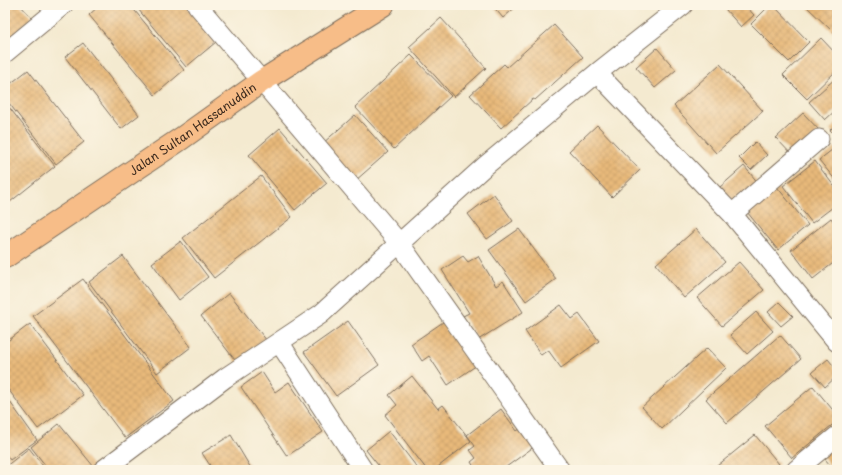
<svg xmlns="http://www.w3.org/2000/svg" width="842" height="475" font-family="'Playpen Sans',sans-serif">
<defs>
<pattern id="building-cross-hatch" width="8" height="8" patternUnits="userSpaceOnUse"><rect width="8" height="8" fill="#e8b97a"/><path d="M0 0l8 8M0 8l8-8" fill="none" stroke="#c89f69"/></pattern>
</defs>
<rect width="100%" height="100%" fill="#fcf5e5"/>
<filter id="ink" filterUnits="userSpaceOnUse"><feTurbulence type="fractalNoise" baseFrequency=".025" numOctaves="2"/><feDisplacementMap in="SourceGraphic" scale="8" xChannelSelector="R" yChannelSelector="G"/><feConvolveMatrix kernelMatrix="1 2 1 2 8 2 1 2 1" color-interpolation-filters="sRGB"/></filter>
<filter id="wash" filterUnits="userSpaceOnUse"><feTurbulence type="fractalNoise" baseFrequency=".012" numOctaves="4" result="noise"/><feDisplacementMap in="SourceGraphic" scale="16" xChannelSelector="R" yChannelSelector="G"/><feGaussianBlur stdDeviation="0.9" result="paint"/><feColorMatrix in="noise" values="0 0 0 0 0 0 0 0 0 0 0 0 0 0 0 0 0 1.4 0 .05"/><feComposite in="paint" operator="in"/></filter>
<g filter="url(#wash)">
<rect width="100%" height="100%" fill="#f4ead0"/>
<g id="blocks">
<!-- building -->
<path fill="url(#building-cross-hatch)" d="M 5,5 L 20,5 L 32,18 L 5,42 Z
M 100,5 L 130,5 L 184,70 L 155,95 L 89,15 Z
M 142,5 L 186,5 L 216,42 L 186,67 L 138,9 Z
M 492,5 L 518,5 L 503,18 Z
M 730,5 L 745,5 L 754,15 L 741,27 L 725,9 Z
M 770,5 L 773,5 L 809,42 L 789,62 L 751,24 Z
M 805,5 L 837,5 L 837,28 L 833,32 Z
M 441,18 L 486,68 L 454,97 L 409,47 Z
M 554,25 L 583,57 L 535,100 L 533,99 L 501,128 L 470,95 L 504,64 L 507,67 Z
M 821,38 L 837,55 L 837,70 L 807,99 L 783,75 Z
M 83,43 L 139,115 L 121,129 L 65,57 Z
M 657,48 L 676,70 L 655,88 L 636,67 Z
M 411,55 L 451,96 L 394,149 L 355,107 Z
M 720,64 L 763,111 L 716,153 L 674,106 Z
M 28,70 L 84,142 L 56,164 L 5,98 L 5,88 Z
M 837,77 L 837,109 L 825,120 L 809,102 Z
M 5,102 L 55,166 L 5,206 Z
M 803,113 L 820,131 L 793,156 L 776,138 Z
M 355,115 L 388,152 L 355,181 L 322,144 Z
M 837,123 L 837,137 L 830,130 Z
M 597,125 L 640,170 L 612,197 L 569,151 Z
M 280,128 L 327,183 L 295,210 L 249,155 Z
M 755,142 L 767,155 L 751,170 L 739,158 Z
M 837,146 L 837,182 L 819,160 Z
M 815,161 L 837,190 L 837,204 L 812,223 L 783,186 Z
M 744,166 L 760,185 L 736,206 L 720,187 Z
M 261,176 L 292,217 L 214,278 L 183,238 Z
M 777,187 L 808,225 L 778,250 L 747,212 Z
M 494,194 L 513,221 L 487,239 L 468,214 Z
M 831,218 L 837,226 L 837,260 L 813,279 L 791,250 Z
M 519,229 L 556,279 L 526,301 L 489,250 Z
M 696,229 L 725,262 L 684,298 L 656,264 Z
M 181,241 L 208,277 L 179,300 L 152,263 Z
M 123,256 L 191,347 L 157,373 L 89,282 Z
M 463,256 L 468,262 L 478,256 L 496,286 L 503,281 L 523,312 L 478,340 L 463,316 L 469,313 L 442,270 Z
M 739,262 L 764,290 L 722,326 L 697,298 Z
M 83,279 L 174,401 L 125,438 L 33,316 Z
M 229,293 L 267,341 L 238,364 L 201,316 Z
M 779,302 L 793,316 L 781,326 L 768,312 Z
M 561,305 L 572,319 L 579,314 L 599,341 L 561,368 L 548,350 L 541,355 L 525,331 Z
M 756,312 L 773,331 L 747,354 L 730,335 Z
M 446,320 L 477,365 L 448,385 L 429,356 L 422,361 L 411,344 Z
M 348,321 L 379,365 L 336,396 L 304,352 Z
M 30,324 L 83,395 L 38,429 L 5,385 L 5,343 Z
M 780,335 L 801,359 L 727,423 L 706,399 Z
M 707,348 L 726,368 L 662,429 L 642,407 Z
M 828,359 L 837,370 L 837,376 L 825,387 L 812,372 Z
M 262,372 L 275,392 L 289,382 L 323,432 L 287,456 L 241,387 Z
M 412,376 L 438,409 L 443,405 L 471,441 L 434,470 L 427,470 L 385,415 L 397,405 L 389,395 Z
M 813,386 L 837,415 L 837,421 L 792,458 L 765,426 Z
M 5,395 L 37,440 L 10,460 L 5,453 Z
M 501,409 L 517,431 L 521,428 L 535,446 L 502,470 L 476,470 L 471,462 L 476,458 L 470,450 L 475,446 L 467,435 Z
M 59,424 L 94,467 L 90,470 L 49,470 L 31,447 Z
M 389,431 L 419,470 L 382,470 L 366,450 Z
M 231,435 L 252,470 L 213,470 L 202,453 Z
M 755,435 L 779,464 L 772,470 L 721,470 L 717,466 Z
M 837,441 L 837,470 L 834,470 L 821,454 Z
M 29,448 L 46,470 L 5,470 L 5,467 Z
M 712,466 L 715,470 L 706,470 Z"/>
</g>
</g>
<g filter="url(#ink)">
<use href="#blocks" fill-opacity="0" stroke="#7c6d5c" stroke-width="1"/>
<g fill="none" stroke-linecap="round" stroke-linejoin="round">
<!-- minor casing -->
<g stroke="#7c6d5c" stroke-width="21">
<path id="minor" d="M 197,5 L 400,244 L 560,470
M 5,53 L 63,5
M 597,73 L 732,214 L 837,342
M 732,214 L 819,139
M 279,342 L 363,470
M 103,470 L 225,378 L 321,314 L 485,166 L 597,73 L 683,5
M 796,470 L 837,436"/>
</g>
<!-- primary casing -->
<g stroke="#7c6d5c" stroke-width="24">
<g id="primary">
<path id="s1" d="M 5,257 L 182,138 L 262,81 L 383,5"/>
</g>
</g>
<!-- minor -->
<use href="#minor" stroke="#fff" stroke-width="19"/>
<!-- primary -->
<use href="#primary" stroke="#f7bd88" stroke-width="22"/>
</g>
</g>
<g text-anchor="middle" stroke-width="3" stroke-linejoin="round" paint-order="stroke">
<!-- street labels -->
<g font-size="12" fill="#3b2a1e" stroke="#fcf5e5">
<text dy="4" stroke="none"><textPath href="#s1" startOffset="227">Jalan Sultan Hassanuddin</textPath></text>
</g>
</g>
<!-- margin -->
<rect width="842" height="475" fill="none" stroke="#fcf5e5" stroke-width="20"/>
</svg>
